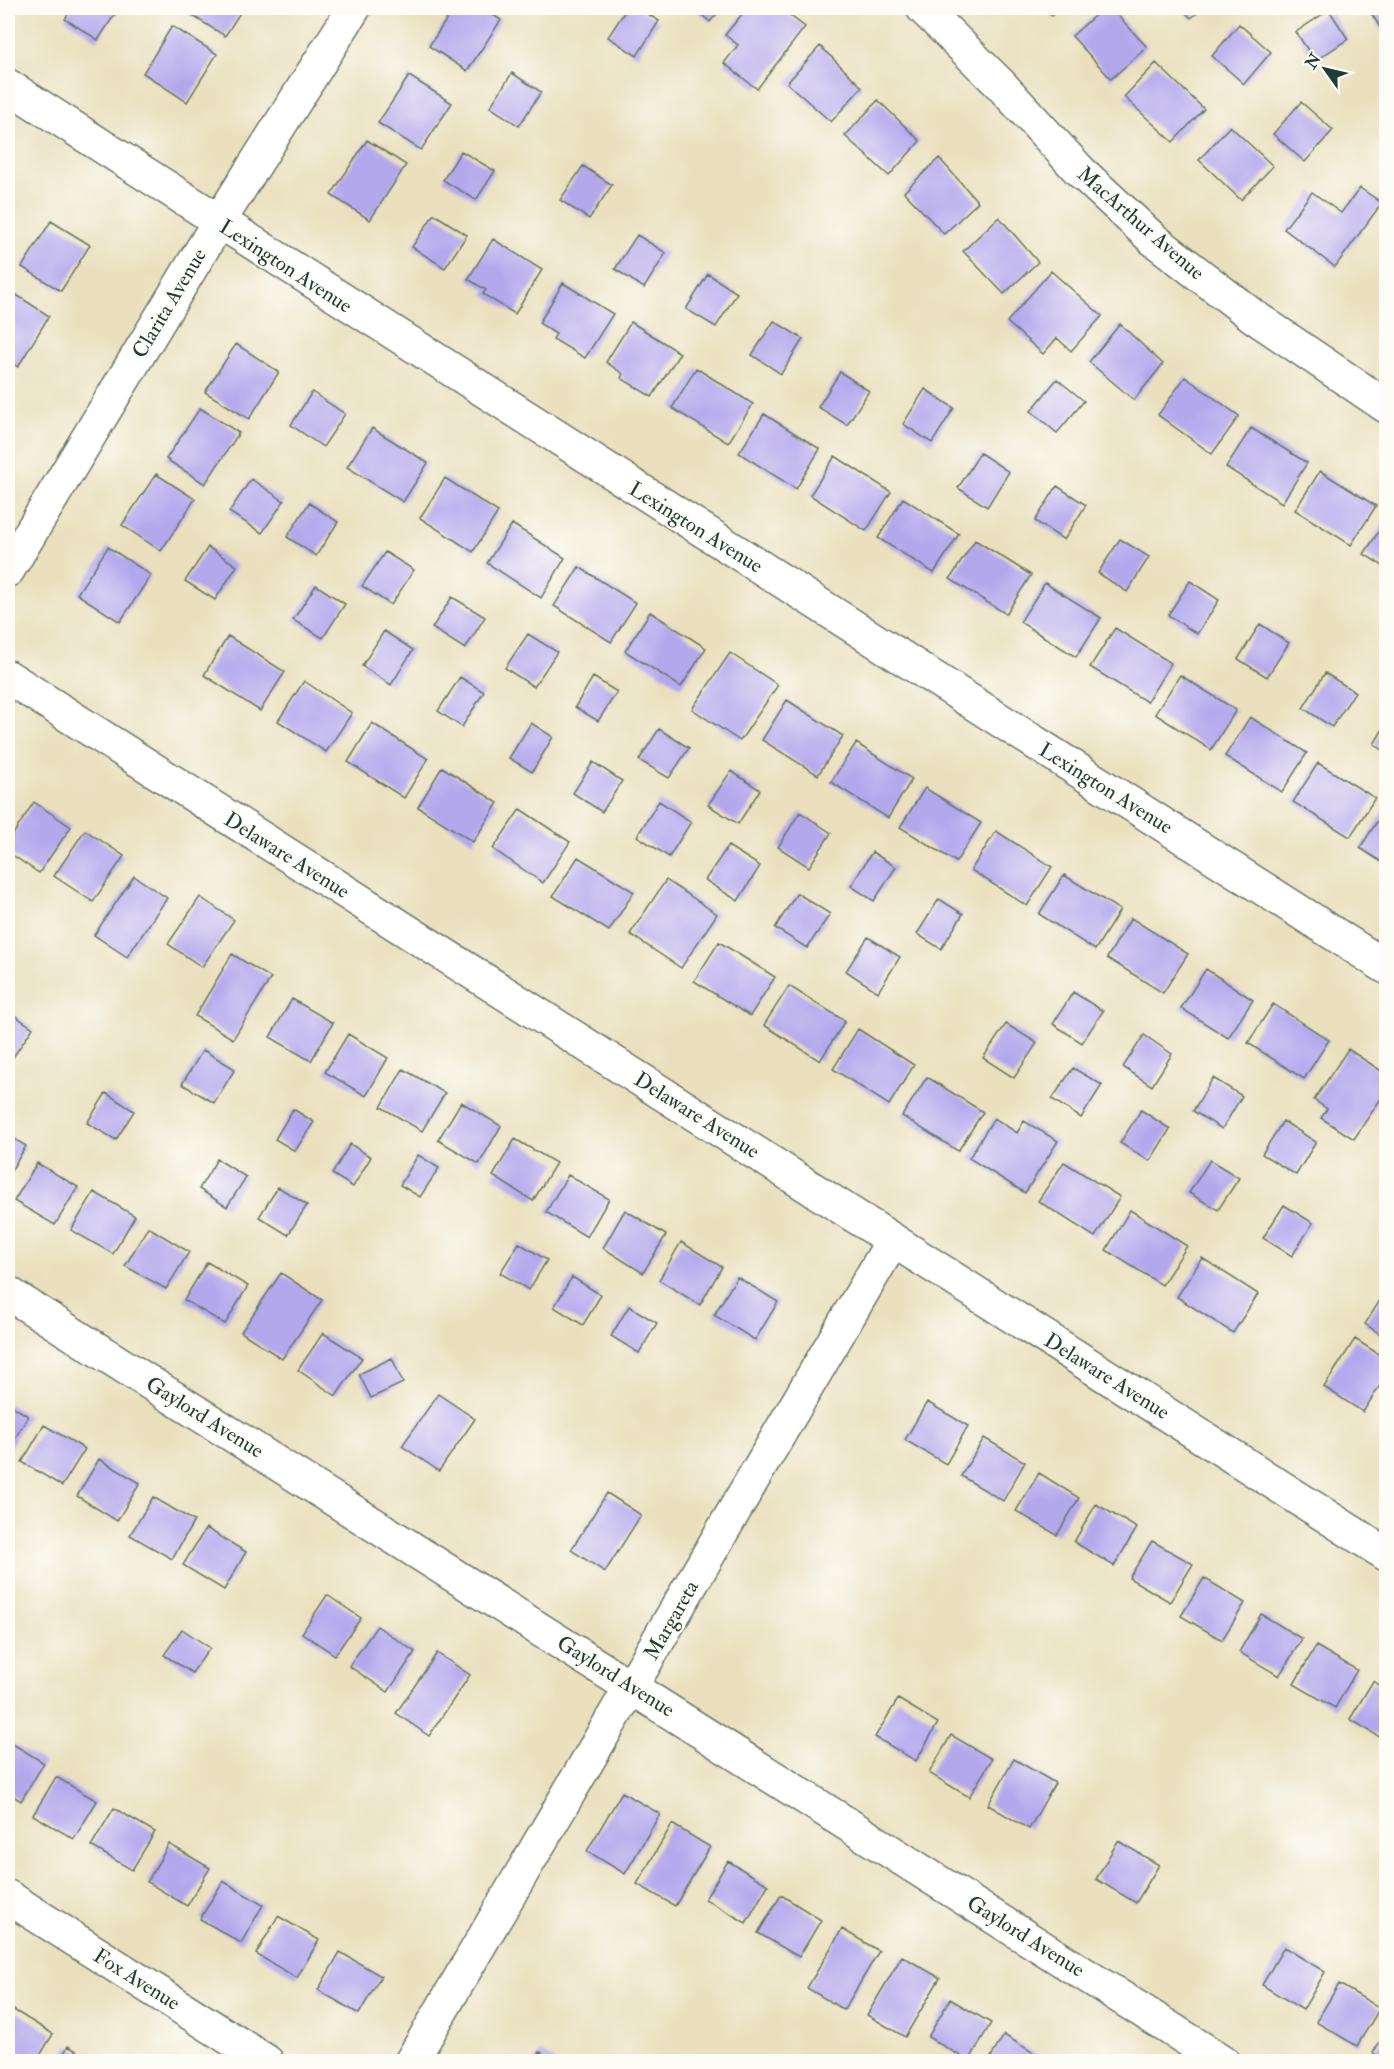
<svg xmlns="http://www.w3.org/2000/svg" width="1394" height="2069" font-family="'IM FELL Double Pica',serif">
<rect width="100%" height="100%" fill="#fdfcf7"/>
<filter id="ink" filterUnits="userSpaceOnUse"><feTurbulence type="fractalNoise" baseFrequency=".0167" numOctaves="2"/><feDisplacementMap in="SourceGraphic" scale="12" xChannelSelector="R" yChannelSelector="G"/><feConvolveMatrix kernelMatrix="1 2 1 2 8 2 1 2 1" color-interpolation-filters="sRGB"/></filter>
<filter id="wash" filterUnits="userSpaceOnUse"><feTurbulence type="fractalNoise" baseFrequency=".008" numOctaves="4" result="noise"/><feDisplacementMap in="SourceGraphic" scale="24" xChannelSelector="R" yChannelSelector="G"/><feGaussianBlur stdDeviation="1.35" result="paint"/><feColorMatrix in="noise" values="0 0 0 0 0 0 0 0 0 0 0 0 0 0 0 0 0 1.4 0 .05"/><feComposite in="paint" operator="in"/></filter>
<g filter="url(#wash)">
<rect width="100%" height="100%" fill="#eae0be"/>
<g id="blocks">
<!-- building -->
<path fill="#b4a8ed" d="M 72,8 L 119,8 L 98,40 L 65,19 Z
M 180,8 L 243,8 L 225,36 Z
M 454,8 L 482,8 L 501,20 L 467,71 L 429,46 Z
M 627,8 L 638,8 L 659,21 L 637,56 L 608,37 Z
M 694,8 L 722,8 L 710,22 Z
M 747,8 L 780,8 L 805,27 L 757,89 L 724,63 L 738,45 L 725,35 Z
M 1044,8 L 1061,8 L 1052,16 Z
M 1103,8 L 1111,8 L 1147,47 L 1111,79 L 1072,36 Z
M 1181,8 L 1203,8 L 1191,18 Z
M 1368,8 L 1386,8 L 1386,37 Z
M 1329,10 L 1348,39 L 1315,61 L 1296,32 Z
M 1239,24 L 1271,52 L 1244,84 L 1212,56 Z
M 172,26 L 217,54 L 187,102 L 143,73 Z
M 820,46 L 862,87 L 831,122 L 787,83 Z
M 1156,63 L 1204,109 L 1173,142 L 1124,97 Z
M 512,73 L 541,92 L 519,126 L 490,107 Z
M 409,76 L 452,103 L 421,150 L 378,123 Z
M 878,100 L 920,141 L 889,176 L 845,136 Z
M 1301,102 L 1333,130 L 1305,162 L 1273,134 Z
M 1230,126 L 1273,166 L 1241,200 L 1199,160 Z
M 367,140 L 406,165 L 370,220 L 331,195 Z
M 461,151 L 495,171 L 476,200 L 443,180 Z
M 939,158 L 978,202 L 944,234 L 904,192 Z
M 583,166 L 612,185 L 589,219 L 560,200 Z
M 1360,188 L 1382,203 L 1335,267 L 1284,229 L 1312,192 L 1341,213 Z
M 434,214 L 467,235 L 445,268 L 412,247 Z
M 999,217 L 1038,262 L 1004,294 L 963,251 Z
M 51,221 L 90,245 L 61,291 L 22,267 Z
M 637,235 L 666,253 L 644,288 L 615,269 Z
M 493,239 L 542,270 L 515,314 L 483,294 L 486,290 L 468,279 Z
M 1051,271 L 1102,316 L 1071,351 L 1057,338 L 1043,354 L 1007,322 Z
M 708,274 L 737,293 L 716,327 L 686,309 Z
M 563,283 L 613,314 L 585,358 L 553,339 L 556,334 L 539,323 Z
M 12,292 L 49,316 L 18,367 L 8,361 L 8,299 Z
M 774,321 L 803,339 L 781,374 L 752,355 Z
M 631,322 L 680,353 L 652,397 L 621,378 L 623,374 L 606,362 Z
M 1120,324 L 1163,364 L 1134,400 L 1089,362 Z
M 236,344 L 279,372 L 249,419 L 205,392 Z
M 696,368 L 753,404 L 728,443 L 672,408 Z
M 840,372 L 869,391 L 847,425 L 818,407 Z
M 1185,377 L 1239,416 L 1212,454 L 1158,415 Z
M 1057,379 L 1084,401 L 1057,433 L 1031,411 Z
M 925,389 L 954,408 L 932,443 L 903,424 Z
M 312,392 L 345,414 L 323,447 L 291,425 Z
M 200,408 L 239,433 L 205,484 L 166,459 Z
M 764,414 L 820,449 L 796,489 L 739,453 Z
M 372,428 L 428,463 L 403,502 L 347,467 Z
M 1251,428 L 1307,463 L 1282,503 L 1226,467 Z
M 980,453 L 1009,472 L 987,507 L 958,488 Z
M 835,456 L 891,492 L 866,531 L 810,495 Z
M 1320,471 L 1376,506 L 1351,545 L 1295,510 Z
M 156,474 L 195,499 L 161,551 L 122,525 Z
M 445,478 L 498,512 L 473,552 L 420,518 Z
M 251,479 L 284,501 L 262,533 L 229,512 Z
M 1057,486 L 1086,505 L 1064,540 L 1035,521 Z
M 903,498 L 959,534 L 934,573 L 878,538 Z
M 309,503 L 338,522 L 316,556 L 287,537 Z
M 1386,520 L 1386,568 L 1364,554 Z
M 512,524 L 565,558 L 541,598 L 487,563 Z
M 1120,539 L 1149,557 L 1127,592 L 1098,573 Z
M 975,540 L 1031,575 L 1006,614 L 950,579 Z
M 108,547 L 151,575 L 120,622 L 77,594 Z
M 208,547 L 237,566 L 215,600 L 185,581 Z
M 385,552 L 414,570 L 391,605 L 362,586 Z
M 579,567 L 636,603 L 611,642 L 554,606 Z
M 1190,581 L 1219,600 L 1197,634 L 1168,615 Z
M 1045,583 L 1101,618 L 1076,657 L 1020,622 Z
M 316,585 L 345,604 L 323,638 L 293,620 Z
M 452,597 L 485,617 L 465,649 L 432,628 Z
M 650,612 L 706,648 L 681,687 L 625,651 Z
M 1260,624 L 1289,643 L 1267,677 L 1238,659 Z
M 1115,628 L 1171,663 L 1147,702 L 1090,667 Z
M 384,631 L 413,650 L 391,685 L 362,666 Z
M 528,634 L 557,652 L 534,687 L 505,668 Z
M 228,636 L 285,672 L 260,711 L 204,675 Z
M 730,653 L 778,685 L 740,741 L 692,709 Z
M 1325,673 L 1355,692 L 1332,727 L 1303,708 Z
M 1180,675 L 1236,710 L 1211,750 L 1155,714 Z
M 460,677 L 484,692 L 462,727 L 438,711 Z
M 593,677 L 617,692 L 598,721 L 575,707 Z
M 304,681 L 352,713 L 326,752 L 278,721 Z
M 787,700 L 843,736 L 818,775 L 762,740 Z
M 1250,717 L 1307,753 L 1282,792 L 1225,756 Z
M 372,723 L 428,759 L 404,798 L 348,762 Z
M 531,723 L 553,737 L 532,772 L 509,758 Z
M 1386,724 L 1386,752 L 1374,744 Z
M 659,729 L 689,748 L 669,778 L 639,760 Z
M 856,743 L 912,779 L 888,818 L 831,782 Z
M 593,762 L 622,781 L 602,812 L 573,793 Z
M 1318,763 L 1375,798 L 1350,837 L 1293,802 Z
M 442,767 L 498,803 L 473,842 L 418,807 Z
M 731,771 L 760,790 L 738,824 L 708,805 Z
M 925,788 L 981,823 L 956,862 L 900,827 Z
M 659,801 L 691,822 L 669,857 L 637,836 Z
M 34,802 L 71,827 L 39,873 L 8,852 L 8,842 Z
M 520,809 L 570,842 L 543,883 L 493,849 Z
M 1385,809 L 1386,810 L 1386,865 L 1360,848 Z
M 800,812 L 831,833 L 809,867 L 778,847 Z
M 85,830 L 124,856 L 93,902 L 54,876 Z
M 996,831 L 1052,867 L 1027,906 L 971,870 Z
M 728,846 L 760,866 L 738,901 L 705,880 Z
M 872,852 L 896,867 L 874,901 L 851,886 Z
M 578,857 L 634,892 L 609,931 L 553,896 Z
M 1064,875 L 1120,910 L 1095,950 L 1039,914 Z
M 134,876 L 167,898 L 127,957 L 94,935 Z
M 666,880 L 717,914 L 681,968 L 630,934 Z
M 797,893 L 830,914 L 807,948 L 775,928 Z
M 200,897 L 234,920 L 202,967 L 168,944 Z
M 939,899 L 963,914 L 941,949 L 917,934 Z
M 1131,918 L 1188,954 L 1163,993 L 1107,958 Z
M 868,937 L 900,957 L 878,992 L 846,971 Z
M 719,942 L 775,977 L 750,1016 L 694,981 Z
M 232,954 L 271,978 L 233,1039 L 195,1016 Z
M 1206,969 L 1253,1000 L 1228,1038 L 1181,1008 Z
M 789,986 L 845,1021 L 820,1061 L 764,1025 Z
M 1073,992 L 1103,1011 L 1082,1043 L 1053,1024 Z
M 292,999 L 333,1023 L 311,1061 L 270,1037 Z
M 1273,1004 L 1329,1040 L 1304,1079 L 1248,1043 Z
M 8,1011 L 33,1028 L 9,1063 L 8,1062 Z
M 1006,1024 L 1037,1043 L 1014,1078 L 983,1058 Z
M 858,1029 L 914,1065 L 889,1105 L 833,1069 Z
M 348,1034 L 388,1058 L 366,1096 L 325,1072 Z
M 1144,1035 L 1172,1054 L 1152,1086 L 1123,1067 Z
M 1348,1049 L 1386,1074 L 1386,1091 L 1354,1139 L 1321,1118 L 1327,1109 L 1314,1100 Z
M 203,1050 L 235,1069 L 214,1103 L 182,1084 Z
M 1073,1068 L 1102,1085 L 1081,1118 L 1052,1099 Z
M 403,1069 L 445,1093 L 422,1131 L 381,1107 Z
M 927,1077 L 983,1112 L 958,1151 L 902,1116 Z
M 1213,1078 L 1242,1096 L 1222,1129 L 1193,1111 Z
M 106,1093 L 134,1111 L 116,1140 L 87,1123 Z
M 461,1102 L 501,1126 L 479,1164 L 438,1140 Z
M 293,1109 L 314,1122 L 295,1151 L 275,1139 Z
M 1141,1110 L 1170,1129 L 1150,1161 L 1120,1143 Z
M 994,1118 L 1017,1133 L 1024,1121 L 1058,1141 L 1025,1193 L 969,1158 Z
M 1283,1121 L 1316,1142 L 1296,1175 L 1262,1154 Z
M 8,1135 L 26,1146 L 8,1176 Z
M 515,1139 L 556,1163 L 533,1201 L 493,1176 Z
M 350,1144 L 371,1157 L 353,1187 L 332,1174 Z
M 418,1155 L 439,1168 L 420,1197 L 400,1185 Z
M 217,1159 L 246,1177 L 227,1207 L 199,1189 Z
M 1210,1160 L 1239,1178 L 1218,1210 L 1189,1193 Z
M 1064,1162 L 1120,1197 L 1095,1237 L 1038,1201 Z
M 37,1163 L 78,1187 L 55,1225 L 14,1201 Z
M 568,1175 L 609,1199 L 587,1237 L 546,1212 Z
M 278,1187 L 307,1205 L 288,1235 L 259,1217 Z
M 94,1192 L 135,1216 L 113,1254 L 71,1230 Z
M 1284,1205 L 1313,1223 L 1292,1256 L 1263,1238 Z
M 625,1210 L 666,1235 L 643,1273 L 603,1248 Z
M 1130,1210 L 1187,1246 L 1162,1285 L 1106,1250 Z
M 148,1227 L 189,1252 L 166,1289 L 125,1266 Z
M 681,1242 L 722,1267 L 700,1305 L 659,1280 Z
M 519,1243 L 547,1260 L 529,1290 L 500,1273 Z
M 1202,1258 L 1258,1294 L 1233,1333 L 1177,1297 Z
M 207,1262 L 248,1286 L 225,1324 L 184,1300 Z
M 281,1273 L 322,1300 L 282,1359 L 241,1332 Z
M 572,1277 L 601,1295 L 583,1325 L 554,1307 Z
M 737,1277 L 778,1302 L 755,1340 L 714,1315 Z
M 1386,1291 L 1386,1338 L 1365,1324 Z
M 629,1306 L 657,1323 L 639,1353 L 611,1336 Z
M 323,1333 L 362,1358 L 336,1396 L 298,1370 Z
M 1355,1339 L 1386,1359 L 1386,1376 L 1363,1412 L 1324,1387 Z
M 392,1358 L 403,1383 L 371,1398 L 359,1374 Z
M 438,1394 L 475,1419 L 439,1471 L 402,1446 Z
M 927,1402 L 968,1426 L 946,1464 L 905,1440 Z
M 8,1403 L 28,1416 L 8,1451 Z
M 44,1425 L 85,1449 L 62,1486 L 22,1462 Z
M 984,1438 L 1025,1462 L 1003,1501 L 961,1476 Z
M 99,1459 L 140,1483 L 117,1521 L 77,1496 Z
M 1039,1473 L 1079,1498 L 1057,1535 L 1016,1511 Z
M 607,1493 L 641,1515 L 605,1572 L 571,1550 Z
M 153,1497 L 194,1521 L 172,1559 L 130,1535 Z
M 1096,1504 L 1137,1528 L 1114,1566 L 1074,1542 Z
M 206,1528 L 246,1552 L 224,1590 L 183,1565 Z
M 1152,1541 L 1193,1564 L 1170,1602 L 1129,1578 Z
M 1204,1578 L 1245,1603 L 1222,1640 L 1181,1616 Z
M 327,1595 L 361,1618 L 335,1655 L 302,1633 Z
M 1261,1614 L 1302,1639 L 1279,1676 L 1239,1652 Z
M 377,1626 L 415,1652 L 388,1692 L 349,1666 Z
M 182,1629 L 210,1648 L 192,1673 L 164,1655 Z
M 1316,1646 L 1357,1670 L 1335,1708 L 1294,1684 Z
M 437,1653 L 470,1675 L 429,1736 L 396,1713 Z
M 1373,1681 L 1386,1689 L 1386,1741 L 1350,1719 Z
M 898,1699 L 938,1723 L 916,1761 L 875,1737 Z
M 951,1735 L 992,1759 L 969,1797 L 929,1773 Z
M 8,1741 L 44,1763 L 21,1801 L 8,1793 Z
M 1014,1759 L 1055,1783 L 1029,1829 L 988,1805 Z
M 56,1777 L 97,1801 L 74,1839 L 33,1815 Z
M 622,1792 L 660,1814 L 625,1874 L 587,1851 Z
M 114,1808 L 155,1832 L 132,1870 L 91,1846 Z
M 672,1824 L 710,1847 L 675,1906 L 637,1884 Z
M 1118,1841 L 1159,1865 L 1136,1903 L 1096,1879 Z
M 169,1844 L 210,1868 L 187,1906 L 147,1882 Z
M 728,1861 L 768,1885 L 746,1923 L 705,1899 Z
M 223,1881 L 263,1905 L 241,1943 L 200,1919 Z
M 781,1895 L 821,1920 L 799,1957 L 758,1933 Z
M 278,1916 L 319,1940 L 297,1978 L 256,1954 Z
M 842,1929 L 879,1951 L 844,2010 L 807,1988 Z
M 1284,1947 L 1325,1972 L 1303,2010 L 1262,1985 Z
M 340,1952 L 381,1976 L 359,2014 L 318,1990 Z
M 902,1956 L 940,1978 L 905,2037 L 867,2015 Z
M 1339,1984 L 1380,2008 L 1357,2046 L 1316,2022 Z
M 950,1999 L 991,2023 L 969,2061 L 928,2037 Z
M 12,2009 L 53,2034 L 36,2062 L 13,2062 L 8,2058 L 8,2017 Z
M 1386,2031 L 1386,2061 L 1373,2053 Z
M 1004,2035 L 1044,2059 L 1043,2062 L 988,2062 Z
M 68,2046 L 95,2062 L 59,2062 Z
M 540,2052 L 557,2062 L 534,2062 Z"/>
</g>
</g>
<g filter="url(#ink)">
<use href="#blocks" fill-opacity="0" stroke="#667664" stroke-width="1.5"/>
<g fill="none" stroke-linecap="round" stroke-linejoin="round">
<!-- minor casing -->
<g stroke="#667664" stroke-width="36">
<path id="minor" d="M 923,8 L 1000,84 L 1079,170 L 1153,239 L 1253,316 L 1386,406
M 8,86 L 1386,967
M 8,570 L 218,223 L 354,8
M 8,677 L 1386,1554
M 8,1293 L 1223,2062
M 8,1897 L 267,2062
M 411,2062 L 893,1240"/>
</g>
<!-- minor -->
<use href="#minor" stroke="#fff" stroke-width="33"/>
</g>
</g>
<g text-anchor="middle" stroke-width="4.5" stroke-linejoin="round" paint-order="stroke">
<!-- street labels -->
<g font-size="21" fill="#1f3d34" stroke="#fdfcf7">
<text transform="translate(1141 223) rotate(41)" y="7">MacArthur Avenue</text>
<text transform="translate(286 266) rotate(33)" y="7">Lexington Avenue</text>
<text transform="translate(169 303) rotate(-59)" y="7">Clarita Avenue</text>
<text transform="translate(696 527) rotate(32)" y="7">Lexington Avenue</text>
<text transform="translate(1106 788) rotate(32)" y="7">Lexington Avenue</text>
<text transform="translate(287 855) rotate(32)" y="7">Delaware Avenue</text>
<text transform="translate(697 1115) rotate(32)" y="7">Delaware Avenue</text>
<text transform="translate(1107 1376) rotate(32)" y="7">Delaware Avenue</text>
<text transform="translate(205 1417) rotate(32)" y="7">Gaylord Avenue</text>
<text transform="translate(671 1620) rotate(-60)" y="7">Margareta</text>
<text transform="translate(616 1676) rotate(32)" y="7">Gaylord Avenue</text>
<text transform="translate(1026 1936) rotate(32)" y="7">Gaylord Avenue</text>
<text transform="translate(137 1979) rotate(32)" y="7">Fox Avenue</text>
</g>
</g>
<!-- margin -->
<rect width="1394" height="2069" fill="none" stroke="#fdfcf7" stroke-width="30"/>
<!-- north arrow -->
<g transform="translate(1325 69) rotate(304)" stroke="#fdfcf7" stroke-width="4.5" paint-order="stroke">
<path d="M0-4.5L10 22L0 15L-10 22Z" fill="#1f3d34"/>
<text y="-9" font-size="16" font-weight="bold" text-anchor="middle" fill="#1f3d34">N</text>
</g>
</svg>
